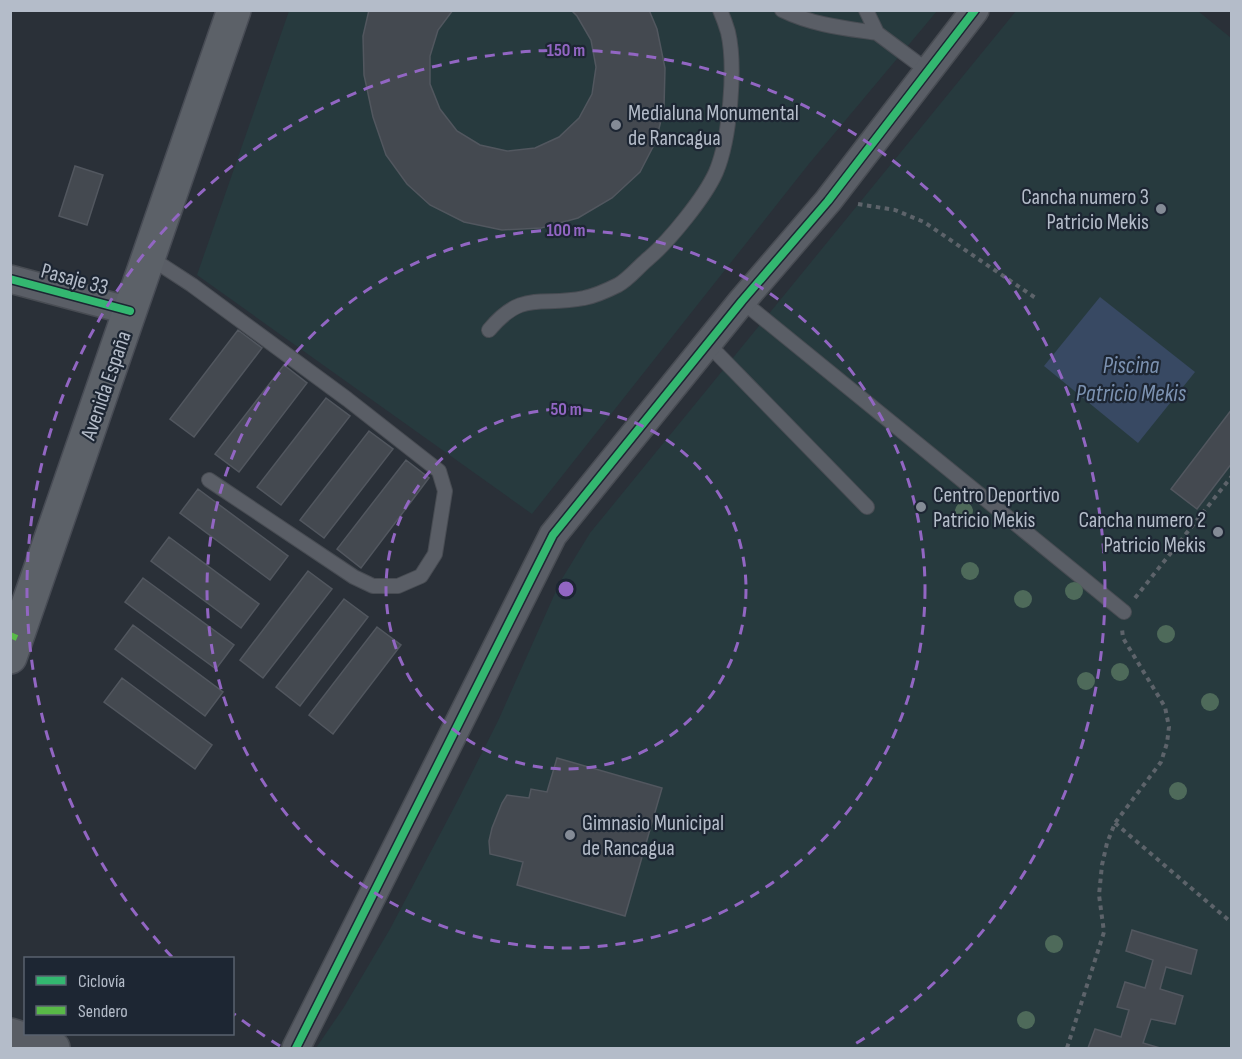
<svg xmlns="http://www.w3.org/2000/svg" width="1242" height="1059" font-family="'Sofia Sans Condensed',sans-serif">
<rect width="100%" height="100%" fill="#2a3038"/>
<!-- green -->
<path fill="#273a3e" d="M 289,11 L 937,11 L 808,165 L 532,514 L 197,275 Z
M 1016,11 L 1198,11 L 1231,38 L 1231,1048 L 316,1048 L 344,1007 L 390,929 L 458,800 L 498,721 L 560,582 L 590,533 Z"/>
<!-- water -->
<path fill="#384963" d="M 1100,297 L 1195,372 L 1138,443 L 1044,366 Z"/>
<!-- building -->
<path fill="#444950" stroke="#52575f" stroke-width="1.5" d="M 369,10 L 453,10 L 438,30 L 430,56 L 430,84 L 440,109 L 457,131 L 480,145 L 507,151 L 535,148 L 559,137 L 579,118 L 592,94 L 596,67 L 591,40 L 577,16 L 571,10 L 649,10 L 657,29 L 665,68 L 664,108 L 656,141 L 640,172 L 612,198 L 578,218 L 541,228 L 502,230 L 464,222 L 430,205 L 407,184 L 386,155 L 373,117 L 364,75 L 363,36 Z
M 75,166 L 103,175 L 87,225 L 59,216 Z
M 238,330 L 262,348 L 194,437 L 170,419 Z
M 284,365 L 307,383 L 239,472 L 215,454 Z
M 326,398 L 350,416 L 281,505 L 257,487 Z
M 1232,409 L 1232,463 L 1197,509 L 1171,489 Z
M 369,431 L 393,449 L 324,538 L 300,520 Z
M 406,460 L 429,478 L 361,568 L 337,549 Z
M 198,489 L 288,556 L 270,580 L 180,513 Z
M 169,537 L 259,604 L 241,628 L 151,561 Z
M 308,571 L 332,589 L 263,678 L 240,660 Z
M 143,578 L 234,645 L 216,669 L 125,602 Z
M 344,599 L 368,617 L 300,706 L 276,687 Z
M 133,625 L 223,692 L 205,716 L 115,649 Z
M 377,627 L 401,645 L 333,734 L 309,715 Z
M 122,678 L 212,745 L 195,769 L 104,702 Z
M 557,758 L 662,788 L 625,916 L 517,885 L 523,862 L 490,854 L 489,841 L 492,828 L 502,803 L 507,795 L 529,798 L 531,789 L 547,792 Z
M 1132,930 L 1197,950 L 1191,974 L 1166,967 L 1160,989 L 1183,996 L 1175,1024 L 1151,1019 L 1143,1043 L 1160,1048 L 1088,1048 L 1095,1029 L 1121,1037 L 1129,1010 L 1117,1007 L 1125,982 L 1145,988 L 1153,960 L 1126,951 Z"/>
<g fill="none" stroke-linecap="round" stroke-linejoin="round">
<!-- lane casing -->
<g stroke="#484c53" stroke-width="16">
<path id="lane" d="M 782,10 C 813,25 843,28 877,33
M 866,10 L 877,33 L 928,71
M 149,257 L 192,285 L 347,399 L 439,471 L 445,491 L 435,554 L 421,576 L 398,586 L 373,586 L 354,577 L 209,480
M 742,301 L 1124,612
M 489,330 C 523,289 541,307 584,298 C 595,296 608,290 618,285 C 629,279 639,266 649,258 C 670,240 705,197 716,172 C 730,139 736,66 728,32 C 726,25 723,17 720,10
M 708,344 L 867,507"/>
</g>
<!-- street casing -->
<g stroke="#484c53" stroke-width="30">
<path id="street" d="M 10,279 L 130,311
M 296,1048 L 553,535 L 742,301 L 828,201 L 975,10"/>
</g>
<!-- secondary casing -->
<g stroke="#484c53" stroke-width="36">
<path id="secondary" d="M 10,1035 L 53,1048"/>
</g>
<!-- primary casing -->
<g stroke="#484c55" stroke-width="36">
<path id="primary" d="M 10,657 L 234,10"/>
</g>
<!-- path -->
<path stroke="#5d636a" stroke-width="4" stroke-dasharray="4.5 4.5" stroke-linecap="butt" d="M 858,204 L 895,210 L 924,222 L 1037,299
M 1135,598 L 1232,476
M 1115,823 L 1232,923
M 1067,1048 L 1104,932 L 1099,895 L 1102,865 L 1107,843 L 1115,823 L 1161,762 L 1167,743 L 1169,727 L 1165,707 L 1123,638 L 1122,629"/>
<!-- lane -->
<use href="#lane" stroke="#5a5e66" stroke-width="14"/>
<!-- street -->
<use href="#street" stroke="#5a5e66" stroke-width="27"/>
<!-- secondary -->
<use href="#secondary" stroke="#595d64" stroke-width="33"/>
<!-- primary -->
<use href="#primary" stroke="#5c6168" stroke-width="33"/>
<!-- quiet -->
<path stroke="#58b947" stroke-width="6" stroke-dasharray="12 6" stroke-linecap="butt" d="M 10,635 L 17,638"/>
<!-- cycleway casing -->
<g stroke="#1d2633" stroke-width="11">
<path id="cycleway" d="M 10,279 L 130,311
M 296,1048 L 553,535 L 742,301 L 828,201 L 975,10"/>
</g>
<!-- cycleway -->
<use href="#cycleway" stroke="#33b770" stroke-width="8"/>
</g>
<!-- trees -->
<g fill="#4e6a5a">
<circle cx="964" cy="511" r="9"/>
<circle cx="970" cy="571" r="9"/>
<circle cx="1074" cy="591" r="9"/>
<circle cx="1023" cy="599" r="9"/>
<circle cx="1166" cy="634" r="9"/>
<circle cx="1120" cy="672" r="9"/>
<circle cx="1086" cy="681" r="9"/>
<circle cx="1210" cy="702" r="9"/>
<circle cx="1178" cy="791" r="9"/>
<circle cx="1054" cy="944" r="9"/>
<circle cx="1026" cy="1020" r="9"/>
</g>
<!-- distance rings -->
<g fill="none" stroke="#9266c3" stroke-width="3" stroke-dasharray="10 8">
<circle cx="566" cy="589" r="180"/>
<circle cx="566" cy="589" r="359"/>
<path d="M280 1046A539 539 0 0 1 234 1014M172 957A539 539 0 1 1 852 1046"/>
</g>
<!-- markers -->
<g fill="#848b96" stroke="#1d2633" stroke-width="2">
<circle cx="616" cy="125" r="6"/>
<circle cx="1161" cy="209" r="6"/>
<circle cx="921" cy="507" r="6"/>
<circle cx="1218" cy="532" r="6"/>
<circle cx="570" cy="835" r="6"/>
</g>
<g text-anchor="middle" stroke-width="4.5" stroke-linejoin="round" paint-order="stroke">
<!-- poi labels -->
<g font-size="22" fill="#b4bcc9" stroke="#1d2633" text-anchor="start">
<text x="628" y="120">Medialuna Monumental<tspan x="628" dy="25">de Rancagua</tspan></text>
<text x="1149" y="204" text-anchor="end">Cancha numero 3<tspan x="1149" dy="25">Patricio Mekis</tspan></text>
<text x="933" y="502">Centro Deportivo<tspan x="933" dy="25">Patricio Mekis</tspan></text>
<text x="1206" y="527" text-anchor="end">Cancha numero 2<tspan x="1206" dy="25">Patricio Mekis</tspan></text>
<text x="582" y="830">Gimnasio Municipal<tspan x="582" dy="25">de Rancagua</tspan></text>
</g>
<!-- street labels -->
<g font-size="22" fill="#b4bcc9" stroke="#1d2633">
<text transform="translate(75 278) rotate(15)" y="8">Pasaje 33</text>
<text transform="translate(105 385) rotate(-71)" y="8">Avenida España</text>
</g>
<!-- water labels -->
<g font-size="24" font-style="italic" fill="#7c92b1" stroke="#1d2633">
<text x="1131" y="373">Piscina<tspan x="1131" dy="28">Patricio Mekis</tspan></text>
</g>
</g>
<circle cx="566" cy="589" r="9" fill="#9266c3" stroke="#1d2633" stroke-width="3"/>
<g font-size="18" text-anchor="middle" font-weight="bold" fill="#9266c3" stroke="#1d2633" stroke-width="4.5" stroke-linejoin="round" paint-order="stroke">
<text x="566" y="56">150 m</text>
<text x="566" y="236">100 m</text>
<text x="566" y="415">50 m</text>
</g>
<!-- border -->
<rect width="1242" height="1059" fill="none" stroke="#b4bcc9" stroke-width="24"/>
<!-- legend -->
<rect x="24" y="957" width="210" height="78" fill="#1d2633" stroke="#59626f" stroke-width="1.5"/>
<rect x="36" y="976" width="30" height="9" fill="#33b770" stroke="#59626f" stroke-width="1.5"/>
<text x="78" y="987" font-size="18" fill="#b4bcc9">Ciclovía</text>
<rect x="36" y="1006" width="30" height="9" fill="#58b947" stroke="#59626f" stroke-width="1.5"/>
<text x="78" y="1017" font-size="18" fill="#b4bcc9">Sendero</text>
</svg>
